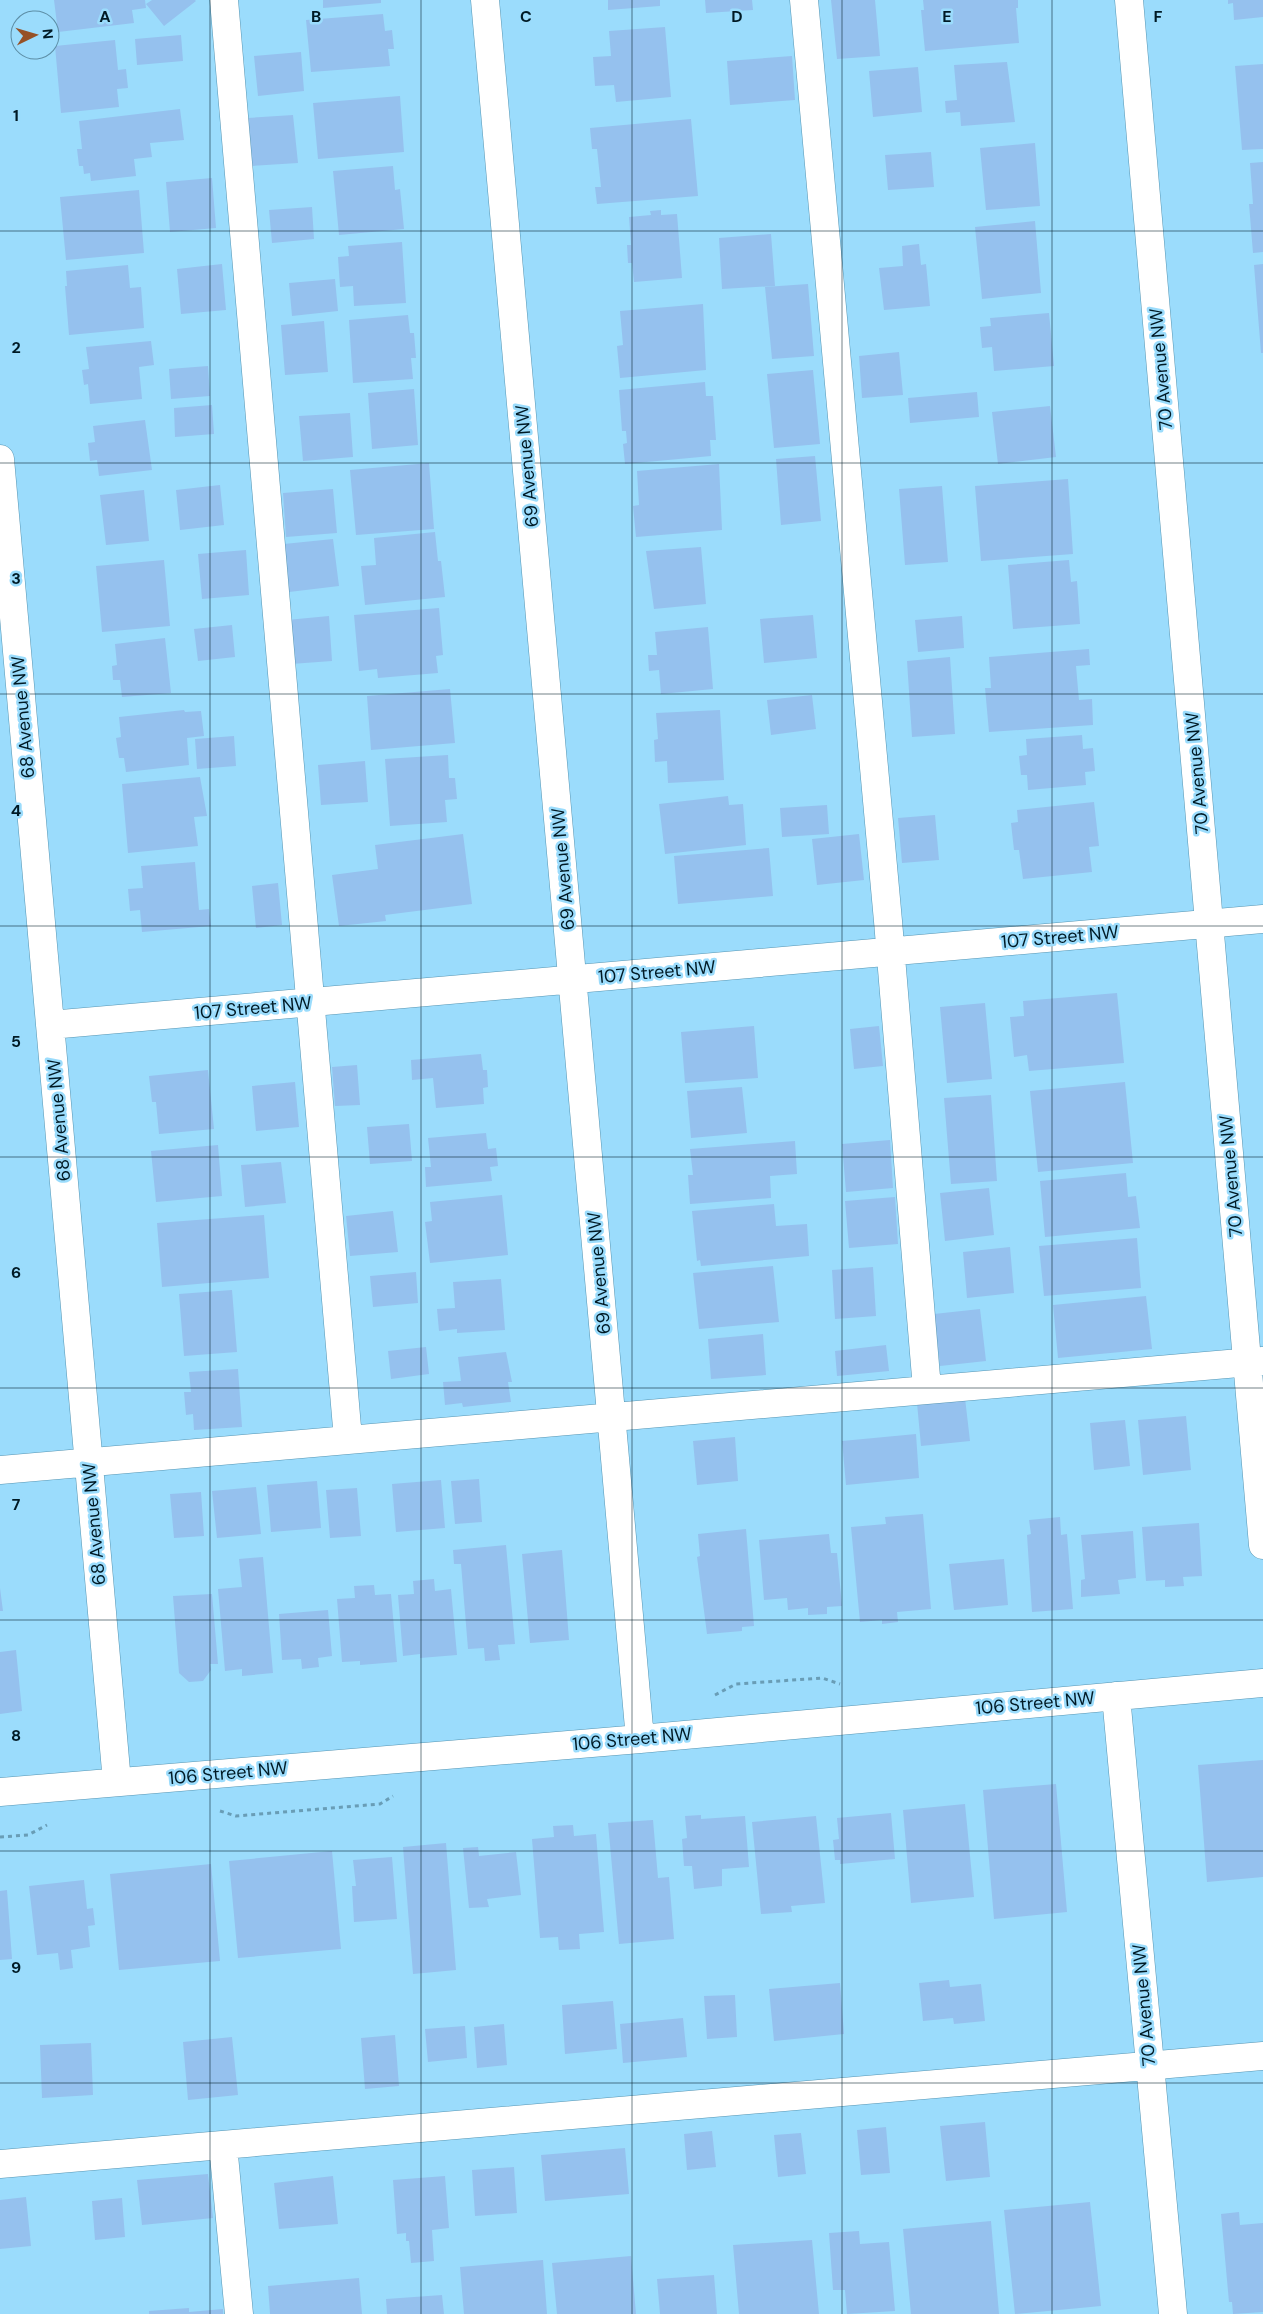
<svg xmlns="http://www.w3.org/2000/svg" width="1263" height="2314" font-family="'DM Sans',sans-serif">
<rect width="100%" height="100%" fill="#9bdcfc"/>
<!-- building -->
<path fill="#95c1ee" d="M 54,0 L 145,0 L 146,8 L 132,10 L 134,23 L 58,32 Z
M 152,0 L 195,0 L 196,1 L 164,26 L 146,4 Z
M 323,0 L 381,0 L 381,3 L 323,8 Z
M 608,0 L 660,0 L 660,6 L 608,10 Z
M 705,0 L 752,0 L 753,10 L 706,13 Z
M 831,0 L 875,0 L 880,56 L 837,59 Z
M 923,0 L 1018,0 L 1018,8 L 1016,8 L 1019,43 L 925,51 L 921,10 L 924,10 Z
M 1228,0 L 1263,0 L 1263,17 L 1234,20 L 1233,3 L 1228,4 Z
M 383,14 L 385,31 L 392,30 L 394,49 L 388,49 L 390,66 L 311,72 L 306,20 Z
M 665,27 L 671,97 L 616,102 L 614,85 L 595,86 L 593,57 L 611,56 L 609,31 Z
M 181,35 L 183,61 L 137,65 L 135,39 Z
M 115,40 L 118,70 L 126,69 L 128,88 L 117,89 L 119,107 L 61,113 L 55,46 Z
M 301,52 L 304,91 L 258,96 L 254,56 Z
M 792,56 L 795,100 L 730,105 L 727,61 Z
M 1007,62 L 1015,122 L 961,126 L 960,112 L 946,113 L 945,101 L 957,100 L 954,65 Z
M 1263,64 L 1263,149 L 1242,150 L 1235,66 Z
M 918,67 L 922,112 L 873,117 L 869,71 Z
M 400,96 L 404,152 L 318,159 L 313,103 Z
M 180,109 L 184,140 L 150,143 L 152,157 L 134,159 L 136,176 L 91,181 L 90,173 L 84,174 L 83,166 L 79,166 L 77,149 L 82,149 L 79,121 Z
M 293,115 L 298,163 L 252,166 L 248,118 Z
M 691,119 L 698,196 L 597,204 L 595,187 L 601,187 L 597,149 L 592,149 L 590,128 Z
M 1035,143 L 1040,206 L 986,210 L 980,148 Z
M 931,152 L 934,187 L 888,190 L 885,155 Z
M 1263,162 L 1263,252 L 1253,253 L 1249,204 L 1253,204 L 1250,163 Z
M 393,166 L 395,190 L 400,189 L 404,229 L 339,235 L 333,171 Z
M 212,178 L 216,228 L 170,232 L 166,182 Z
M 139,190 L 144,253 L 66,260 L 60,197 Z
M 312,207 L 314,239 L 272,243 L 269,210 Z
M 661,210 L 661,215 L 677,214 L 682,278 L 634,282 L 632,263 L 628,263 L 627,245 L 631,245 L 629,217 L 651,215 L 650,211 Z
M 1035,221 L 1041,293 L 982,299 L 975,227 Z
M 771,234 L 775,286 L 722,289 L 719,238 Z
M 402,242 L 406,303 L 354,306 L 353,286 L 340,287 L 338,257 L 349,256 L 348,246 Z
M 919,244 L 921,265 L 926,264 L 930,306 L 884,310 L 879,268 L 903,266 L 902,246 Z
M 222,264 L 226,310 L 181,314 L 177,269 Z
M 1263,264 L 1263,353 L 1261,353 L 1254,265 Z
M 128,265 L 130,288 L 141,287 L 144,328 L 69,335 L 65,286 L 67,286 L 66,271 Z
M 335,279 L 338,311 L 292,316 L 289,283 Z
M 808,284 L 814,356 L 772,359 L 765,287 Z
M 703,304 L 706,370 L 620,378 L 617,346 L 623,345 L 620,311 Z
M 1049,313 L 1054,366 L 994,371 L 992,347 L 982,348 L 980,327 L 991,326 L 990,318 Z
M 408,315 L 410,333 L 414,333 L 416,358 L 411,358 L 413,379 L 353,383 L 349,320 Z
M 324,321 L 328,372 L 285,375 L 281,325 Z
M 151,341 L 154,365 L 139,367 L 142,399 L 90,404 L 88,384 L 84,385 L 82,370 L 89,369 L 86,347 Z
M 899,352 L 903,395 L 862,398 L 859,356 Z
M 208,366 L 210,396 L 171,399 L 169,369 Z
M 813,370 L 820,444 L 774,448 L 767,374 Z
M 705,382 L 706,396 L 713,396 L 716,440 L 710,440 L 711,456 L 625,464 L 623,444 L 627,443 L 626,431 L 622,431 L 619,390 Z
M 414,389 L 418,445 L 372,449 L 368,393 Z
M 977,392 L 979,417 L 910,423 L 908,398 Z
M 212,405 L 214,434 L 175,437 L 174,408 Z
M 1050,406 L 1056,457 L 998,464 L 992,412 Z
M 350,413 L 353,457 L 303,461 L 299,416 Z
M 145,420 L 152,470 L 99,476 L 97,460 L 90,461 L 88,443 L 95,442 L 93,426 Z
M 815,456 L 821,521 L 781,525 L 776,459 Z
M 429,463 L 434,529 L 356,535 L 350,470 Z
M 719,464 L 722,530 L 636,537 L 633,506 L 639,505 L 637,471 Z
M 1068,479 L 1073,554 L 981,561 L 975,486 Z
M 220,485 L 224,525 L 180,530 L 176,490 Z
M 942,486 L 948,562 L 905,565 L 899,489 Z
M 333,489 L 337,533 L 286,537 L 283,493 Z
M 144,490 L 149,541 L 106,545 L 100,495 Z
M 435,532 L 438,561 L 441,561 L 445,597 L 365,605 L 361,566 L 376,565 L 374,538 Z
M 333,539 L 339,586 L 289,592 L 284,544 Z
M 701,547 L 706,604 L 654,609 L 646,551 Z
M 246,550 L 249,595 L 202,599 L 198,554 Z
M 164,560 L 170,626 L 102,632 L 96,566 Z
M 1069,560 L 1071,582 L 1077,581 L 1080,624 L 1013,629 L 1008,565 Z
M 439,608 L 443,655 L 436,656 L 438,673 L 378,678 L 377,669 L 359,671 L 354,615 Z
M 813,615 L 817,658 L 764,663 L 760,619 Z
M 329,616 L 332,661 L 291,664 L 287,620 Z
M 962,616 L 964,648 L 918,652 L 915,620 Z
M 232,625 L 235,657 L 198,661 L 194,629 Z
M 708,627 L 713,689 L 661,694 L 659,670 L 649,671 L 648,655 L 657,655 L 655,632 Z
M 165,638 L 171,693 L 122,697 L 120,680 L 113,680 L 112,666 L 117,665 L 115,644 Z
M 1089,649 L 1090,665 L 1076,666 L 1078,689 L 1079,700 L 1092,699 L 1093,725 L 989,732 L 985,688 L 991,688 L 989,657 Z
M 950,657 L 955,734 L 912,737 L 907,661 Z
M 450,689 L 455,743 L 371,750 L 367,696 Z
M 812,695 L 816,729 L 771,735 L 767,700 Z
M 184,710 L 185,712 L 201,711 L 204,736 L 187,738 L 189,765 L 126,772 L 124,758 L 119,758 L 116,738 L 121,737 L 119,717 Z
M 720,710 L 724,780 L 668,783 L 667,761 L 655,762 L 654,740 L 658,739 L 656,713 Z
M 1082,735 L 1083,749 L 1093,748 L 1095,771 L 1085,772 L 1086,785 L 1028,790 L 1027,775 L 1021,775 L 1019,756 L 1027,755 L 1026,739 Z
M 234,736 L 236,766 L 197,769 L 195,739 Z
M 448,755 L 449,778 L 455,778 L 457,799 L 445,800 L 447,822 L 390,826 L 385,759 Z
M 365,761 L 368,802 L 321,805 L 318,765 Z
M 200,777 L 207,816 L 194,817 L 198,846 L 128,853 L 122,784 Z
M 728,796 L 729,805 L 743,804 L 746,845 L 665,854 L 659,804 Z
M 1094,802 L 1099,846 L 1089,847 L 1092,872 L 1023,879 L 1019,850 L 1014,850 L 1011,823 L 1018,822 L 1017,810 Z
M 827,805 L 829,834 L 782,837 L 780,808 Z
M 935,815 L 939,860 L 902,863 L 898,818 Z
M 463,834 L 472,904 L 385,915 L 386,921 L 339,926 L 332,875 L 378,869 L 375,845 Z
M 859,834 L 864,880 L 817,885 L 812,839 Z
M 769,848 L 773,896 L 678,904 L 674,856 Z
M 195,862 L 199,910 L 209,909 L 211,926 L 142,932 L 140,910 L 130,911 L 128,889 L 143,888 L 141,866 Z
M 278,883 L 282,925 L 256,928 L 252,886 Z
M 1117,993 L 1124,1063 L 1029,1071 L 1027,1055 L 1014,1057 L 1010,1017 L 1024,1016 L 1023,1001 Z
M 985,1003 L 992,1079 L 947,1083 L 940,1007 Z
M 754,1026 L 758,1078 L 685,1083 L 681,1032 Z
M 879,1026 L 883,1066 L 854,1069 L 850,1029 Z
M 481,1054 L 483,1070 L 487,1070 L 488,1087 L 483,1088 L 484,1104 L 436,1108 L 433,1078 L 412,1080 L 411,1060 Z
M 357,1065 L 360,1105 L 335,1106 L 332,1067 Z
M 208,1070 L 214,1129 L 159,1134 L 156,1102 L 152,1102 L 149,1076 Z
M 295,1082 L 299,1127 L 256,1131 L 252,1086 Z
M 1125,1082 L 1133,1163 L 1038,1172 L 1030,1091 Z
M 742,1087 L 747,1133 L 691,1138 L 687,1091 Z
M 991,1095 L 997,1181 L 951,1184 L 944,1098 Z
M 409,1124 L 412,1161 L 370,1164 L 367,1127 Z
M 486,1133 L 488,1149 L 496,1148 L 498,1166 L 490,1167 L 492,1181 L 426,1187 L 425,1167 L 431,1167 L 428,1138 Z
M 890,1140 L 893,1188 L 846,1192 L 842,1144 Z
M 795,1141 L 797,1174 L 770,1176 L 771,1198 L 690,1204 L 688,1175 L 693,1175 L 690,1149 Z
M 218,1145 L 222,1196 L 156,1202 L 151,1151 Z
M 281,1162 L 286,1203 L 245,1207 L 241,1165 Z
M 1126,1173 L 1128,1197 L 1136,1196 L 1140,1228 L 1045,1237 L 1040,1181 Z
M 989,1188 L 994,1235 L 945,1241 L 940,1193 Z
M 502,1195 L 508,1255 L 430,1263 L 425,1222 L 432,1221 L 430,1202 Z
M 895,1197 L 898,1244 L 849,1248 L 845,1201 Z
M 774,1204 L 776,1226 L 807,1224 L 809,1256 L 701,1266 L 700,1260 L 697,1261 L 692,1211 Z
M 393,1211 L 398,1252 L 350,1256 L 346,1216 Z
M 264,1215 L 269,1278 L 162,1287 L 157,1223 Z
M 1137,1238 L 1141,1288 L 1044,1296 L 1039,1246 Z
M 1010,1247 L 1014,1293 L 967,1298 L 963,1252 Z
M 773,1266 L 779,1322 L 699,1329 L 693,1273 Z
M 873,1267 L 876,1316 L 835,1319 L 832,1270 Z
M 416,1272 L 418,1303 L 373,1307 L 370,1276 Z
M 501,1279 L 505,1330 L 457,1333 L 457,1329 L 439,1331 L 437,1309 L 455,1308 L 453,1282 Z
M 232,1290 L 237,1352 L 184,1356 L 179,1294 Z
M 1146,1296 L 1152,1349 L 1058,1358 L 1053,1305 Z
M 980,1309 L 986,1361 L 940,1366 L 934,1314 Z
M 763,1334 L 766,1375 L 711,1379 L 708,1339 Z
M 886,1345 L 889,1371 L 837,1376 L 835,1351 Z
M 426,1347 L 429,1374 L 391,1379 L 388,1351 Z
M 506,1352 L 512,1382 L 508,1382 L 511,1402 L 463,1407 L 462,1403 L 445,1405 L 443,1382 L 461,1381 L 458,1357 Z
M 238,1369 L 242,1427 L 194,1430 L 193,1414 L 186,1415 L 184,1392 L 191,1392 L 189,1372 Z
M 965,1398 L 970,1441 L 921,1446 L 917,1403 Z
M 1186,1416 L 1191,1470 L 1143,1475 L 1138,1420 Z
M 1125,1420 L 1130,1466 L 1094,1470 L 1090,1423 Z
M 916,1434 L 919,1478 L 846,1485 L 842,1441 Z
M 735,1437 L 738,1481 L 697,1485 L 693,1441 Z
M 479,1479 L 482,1522 L 455,1524 L 451,1481 Z
M 441,1480 L 445,1528 L 396,1532 L 392,1484 Z
M 317,1481 L 321,1528 L 271,1532 L 267,1485 Z
M 256,1487 L 261,1534 L 217,1538 L 212,1491 Z
M 357,1488 L 361,1536 L 330,1538 L 326,1490 Z
M 201,1492 L 204,1536 L 174,1538 L 170,1494 Z
M 923,1514 L 931,1609 L 897,1612 L 898,1622 L 882,1624 L 882,1620 L 860,1622 L 851,1527 L 886,1524 L 885,1517 Z
M 1060,1517 L 1061,1535 L 1067,1534 L 1073,1609 L 1032,1612 L 1027,1535 L 1031,1534 L 1029,1520 Z
M 1199,1523 L 1202,1576 L 1183,1577 L 1184,1586 L 1165,1587 L 1165,1580 L 1146,1581 L 1142,1527 Z
M 746,1529 L 754,1626 L 742,1627 L 742,1631 L 707,1634 L 697,1557 L 700,1556 L 698,1534 Z
M 1133,1531 L 1136,1578 L 1118,1580 L 1120,1594 L 1081,1597 L 1081,1580 L 1085,1579 L 1081,1535 Z
M 829,1534 L 831,1553 L 837,1553 L 842,1606 L 827,1607 L 827,1614 L 808,1615 L 808,1608 L 788,1610 L 787,1598 L 764,1600 L 759,1540 Z
M 506,1545 L 515,1644 L 498,1645 L 500,1660 L 485,1661 L 484,1648 L 468,1649 L 461,1564 L 454,1564 L 453,1550 Z
M 562,1550 L 569,1640 L 530,1643 L 522,1554 Z
M 263,1557 L 273,1673 L 242,1676 L 242,1669 L 225,1671 L 218,1589 L 242,1587 L 239,1559 Z
M 1004,1559 L 1008,1605 L 954,1610 L 949,1564 Z
M 434,1579 L 435,1591 L 451,1589 L 457,1655 L 420,1658 L 420,1654 L 403,1656 L 398,1595 L 414,1594 L 413,1581 Z
M 374,1585 L 375,1595 L 391,1594 L 397,1662 L 360,1665 L 360,1661 L 342,1662 L 337,1599 L 355,1598 L 354,1586 Z
M 0,1588 L 3,1611 L 0,1611 Z
M 212,1594 L 218,1664 L 210,1664 L 211,1670 L 203,1681 L 189,1682 L 179,1673 L 173,1596 Z
M 328,1610 L 332,1656 L 318,1658 L 319,1667 L 302,1669 L 301,1659 L 282,1660 L 279,1614 Z
M 16,1650 L 22,1711 L 0,1714 L 0,1652 Z
M 1263,1760 L 1263,1877 L 1207,1882 L 1198,1765 Z
M 1056,1784 L 1067,1912 L 994,1919 L 983,1790 Z
M 965,1804 L 974,1897 L 911,1903 L 903,1810 Z
M 891,1813 L 895,1859 L 840,1864 L 840,1860 L 835,1860 L 833,1840 L 839,1839 L 837,1818 Z
M 701,1815 L 701,1819 L 745,1816 L 749,1867 L 722,1869 L 722,1886 L 694,1889 L 692,1866 L 684,1866 L 682,1839 L 687,1838 L 685,1816 Z
M 816,1816 L 825,1903 L 791,1906 L 792,1912 L 761,1914 L 752,1822 Z
M 653,1820 L 658,1878 L 669,1877 L 674,1939 L 619,1944 L 608,1823 Z
M 573,1825 L 574,1836 L 596,1834 L 604,1932 L 579,1934 L 580,1949 L 559,1950 L 558,1937 L 540,1938 L 532,1839 L 554,1837 L 553,1826 Z
M 446,1843 L 456,1970 L 413,1974 L 403,1847 Z
M 478,1847 L 479,1856 L 516,1852 L 521,1895 L 487,1899 L 489,1907 L 469,1908 L 463,1848 Z
M 332,1851 L 341,1949 L 238,1958 L 229,1861 Z
M 392,1857 L 397,1919 L 354,1922 L 352,1886 L 356,1886 L 353,1860 Z
M 211,1864 L 220,1961 L 119,1970 L 110,1874 Z
M 84,1880 L 87,1909 L 93,1908 L 95,1925 L 88,1926 L 90,1947 L 71,1950 L 73,1968 L 60,1970 L 58,1953 L 37,1955 L 29,1886 Z
M 7,1890 L 12,1959 L 0,1960 L 0,1891 Z
M 949,1980 L 950,1987 L 981,1984 L 985,2021 L 954,2024 L 953,2018 L 923,2021 L 919,1983 Z
M 840,1983 L 844,2034 L 774,2041 L 769,1989 Z
M 735,1995 L 737,2037 L 707,2039 L 704,1996 Z
M 613,2001 L 617,2049 L 565,2054 L 562,2005 Z
M 683,2018 L 687,2057 L 623,2063 L 620,2024 Z
M 504,2024 L 507,2065 L 477,2068 L 474,2027 Z
M 465,2026 L 467,2058 L 428,2062 L 425,2029 Z
M 395,2035 L 399,2086 L 365,2089 L 361,2038 Z
M 232,2037 L 238,2095 L 188,2100 L 183,2042 Z
M 91,2043 L 93,2095 L 42,2098 L 40,2045 Z
M 985,2122 L 990,2177 L 946,2181 L 940,2126 Z
M 886,2127 L 890,2173 L 861,2175 L 857,2130 Z
M 712,2131 L 716,2167 L 687,2170 L 684,2134 Z
M 801,2133 L 806,2174 L 778,2177 L 774,2135 Z
M 625,2148 L 629,2194 L 545,2201 L 541,2155 Z
M 514,2167 L 517,2213 L 475,2216 L 472,2170 Z
M 208,2174 L 213,2218 L 142,2225 L 137,2180 Z
M 333,2176 L 338,2224 L 279,2229 L 274,2183 Z
M 445,2176 L 449,2228 L 432,2230 L 434,2261 L 411,2263 L 409,2241 L 406,2241 L 406,2233 L 397,2234 L 393,2180 Z
M 26,2197 L 31,2246 L 0,2249 L 0,2200 Z
M 122,2198 L 125,2237 L 95,2240 L 92,2201 Z
M 1090,2202 L 1101,2306 L 1015,2314 L 1004,2210 Z
M 1239,2212 L 1240,2225 L 1263,2223 L 1263,2312 L 1233,2314 L 1232,2302 L 1229,2302 L 1221,2214 Z
M 991,2221 L 999,2314 L 911,2314 L 903,2229 Z
M 859,2231 L 860,2244 L 889,2242 L 895,2311 L 847,2314 L 845,2290 L 833,2290 L 829,2233 Z
M 812,2240 L 819,2314 L 739,2314 L 733,2245 Z
M 631,2256 L 636,2314 L 557,2314 L 552,2263 Z
M 543,2260 L 547,2314 L 464,2314 L 460,2267 Z
M 714,2275 L 717,2314 L 660,2314 L 657,2279 Z
M 359,2278 L 362,2314 L 270,2314 L 268,2286 Z
M 442,2295 L 444,2314 L 387,2314 L 386,2299 Z
M 189,2308 L 189,2312 L 223,2309 L 223,2314 L 149,2314 L 149,2311 Z"/>
<g fill="none" stroke-linecap="round" stroke-linejoin="round">
<!-- minor casing -->
<g stroke="#5595b3" stroke-width="29">
<path id="minor" d="M 224,0 L 348,1439
M 485,0 L 640,1739
M 804,0 L 888,921 L 927,1389
M 1129,0 L 1263,1545
M 0,459 L 117,1782
M 50,1025 L 1263,919
M 0,1470 L 1263,1361
M 1116,1696 L 1173,2314
M 0,1792 L 640,1739 L 1263,1683
M 223,2145 L 239,2314
M 0,2164 L 1263,2056"/>
</g>
<!-- path -->
<path stroke="#699db6" stroke-width="3" stroke-dasharray="4 4" stroke-linecap="butt" d="M 715,1695 L 736,1684 L 822,1678 L 840,1684
M 220,1811 L 236,1816 L 380,1804 L 393,1796
M 0,1837 L 28,1835 L 47,1825"/>
<!-- minor -->
<use href="#minor" stroke="#fff" stroke-width="28"/>
</g>
<!-- grid -->
<path fill="none" stroke="#001a25" stroke-width="1" stroke-opacity="0.55" d="M 210,0 L 210,2314M 421,0 L 421,2314M 632,0 L 632,2314M 842,0 L 842,2314M 1052,0 L 1052,2314M 0,231 L 1263,231M 0,463 L 1263,463M 0,694 L 1263,694M 0,926 L 1263,926M 0,1157 L 1263,1157M 0,1388 L 1263,1388M 0,1620 L 1263,1620M 0,1851 L 1263,1851M 0,2083 L 1263,2083"/>
<g text-anchor="middle" stroke-width="5" stroke-linejoin="round" paint-order="stroke">
<!-- street labels -->
<g font-size="18" fill="#001a25" stroke="#9bdcfc">
<text transform="translate(1161 369) rotate(-95)" y="6">70 Avenue NW</text>
<text transform="translate(527 466) rotate(-95)" y="6">69 Avenue NW</text>
<text transform="translate(23 717) rotate(-95)" y="6">68 Avenue NW</text>
<text transform="translate(1197 773) rotate(-95)" y="6">70 Avenue NW</text>
<text transform="translate(563 869) rotate(-95)" y="6">69 Avenue NW</text>
<text transform="translate(1060 937) rotate(-5)" y="6">107 Street NW</text>
<text transform="translate(657 972) rotate(-5)" y="6">107 Street NW</text>
<text transform="translate(253 1008) rotate(-5)" y="6">107 Street NW</text>
<text transform="translate(59 1120) rotate(-95)" y="6">68 Avenue NW</text>
<text transform="translate(1231 1176) rotate(-95)" y="6">70 Avenue NW</text>
<text transform="translate(599 1273) rotate(-95)" y="6">69 Avenue NW</text>
<text transform="translate(94 1524) rotate(-95)" y="6">68 Avenue NW</text>
<text transform="translate(1035 1703) rotate(-5)" y="6">106 Street NW</text>
<text transform="translate(632 1739) rotate(-5)" y="6">106 Street NW</text>
<text transform="translate(228 1773) rotate(-5)" y="6">106 Street NW</text>
<text transform="translate(1144 2005) rotate(-95)" y="6">70 Avenue NW</text>
</g>
</g>
<g font-size="16" text-anchor="middle" font-weight="bold" fill="#001a25" stroke="#9bdcfc" stroke-width="5" stroke-linejoin="round" paint-order="stroke">
<text x="105" y="22">A</text>
<text x="316" y="22">B</text>
<text x="526" y="22">C</text>
<text x="737" y="22">D</text>
<text x="947" y="22">E</text>
<text x="1158" y="22">F</text>
<text x="16" y="121">1</text>
<text x="16" y="353">2</text>
<text x="16" y="584">3</text>
<text x="16" y="816">4</text>
<text x="16" y="1047">5</text>
<text x="16" y="1278">6</text>
<text x="16" y="1510">7</text>
<text x="16" y="1741">8</text>
<text x="16" y="1973">9</text>
</g>
<!-- north arrow -->
<g transform="translate(35 35) rotate(85)"><circle r="24" fill="#9bdcfc" stroke="#5d8ea6"/>
<path d="M0-4L9 19L0 12L-9 19Z" fill="#965126"/>
<text y="-8" font-size="14" font-weight="bold" text-anchor="middle" fill="#001a25">N</text>
</g>
</svg>
